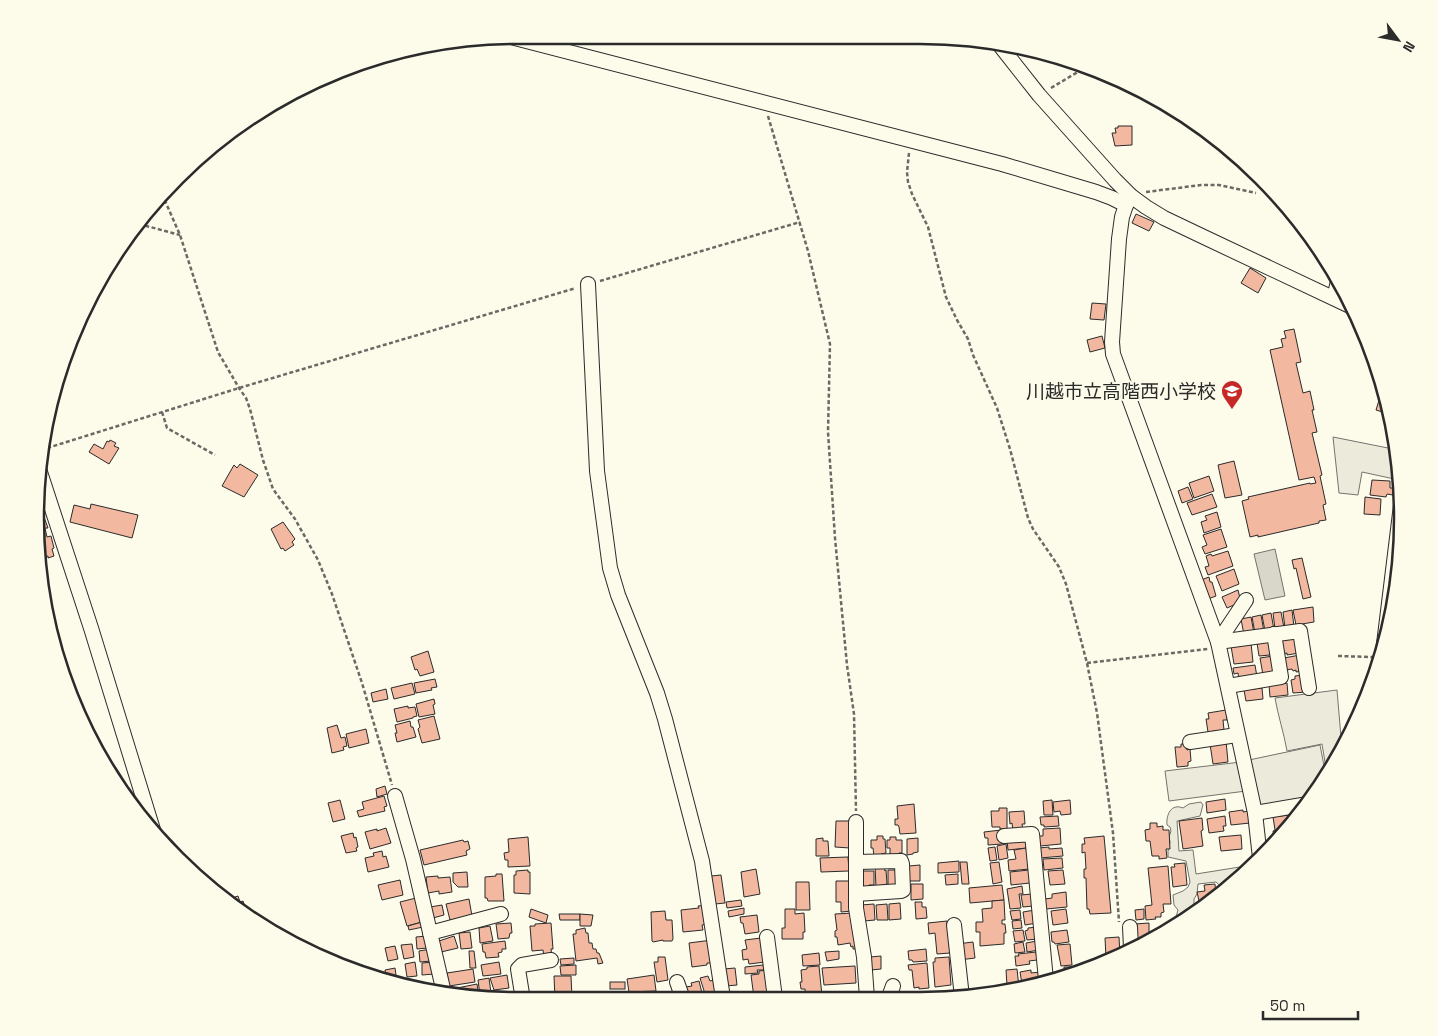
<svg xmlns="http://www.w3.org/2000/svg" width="1438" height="1036" viewBox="0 0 1438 1036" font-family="'Space Grotesk','Noto Sans JP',sans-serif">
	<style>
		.green { fill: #ecebdb; stroke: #74746e }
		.parking { fill: #eceadb; stroke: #74746e }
		.water { fill: #d8d7c9; stroke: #74746e }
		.building { fill: #f2b8a0; stroke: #2b2b2b }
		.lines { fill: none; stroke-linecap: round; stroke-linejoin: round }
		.minor-casing { stroke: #2b2b2b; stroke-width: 16 }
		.path { stroke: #6a6964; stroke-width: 2.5; stroke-dasharray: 4 2.5; stroke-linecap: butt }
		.minor { stroke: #fdfbea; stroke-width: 14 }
		.labels { text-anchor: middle; stroke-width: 4; stroke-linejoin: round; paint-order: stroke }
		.poi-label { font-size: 19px; fill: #2b2b2b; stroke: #fdfbea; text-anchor: end }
		.rim { fill: none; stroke: #2b2b2b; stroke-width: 2.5 }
	</style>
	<rect width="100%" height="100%" fill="#fdfbea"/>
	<g class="green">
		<path d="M1337,690L1342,749L1327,774L1322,744L1287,751C1284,733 1278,716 1275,698Z"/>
		<path d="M1201,802L1203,805L1200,816L1177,821L1179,851L1193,850L1196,874L1246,866L1250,868C1245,874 1239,884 1231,884C1225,890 1221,887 1216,882L1198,884L1197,894L1194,899V907L1191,910L1177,919L1176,917L1178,910L1174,905L1173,895L1183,891L1188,887L1190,882L1186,861L1168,857V851L1170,842L1169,837L1171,831L1170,827L1167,825C1166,815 1171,803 1183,808L1189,804Z"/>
	</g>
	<g class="parking">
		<polygon points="1333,437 1398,450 1399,455 1399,480 1362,472 1358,495 1339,493"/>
		<polygon points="1320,745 1326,776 1311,799 1257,808 1249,760"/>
		<polygon points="1241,762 1246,791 1169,801 1165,771"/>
	</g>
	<polygon class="water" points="1275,549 1285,596 1265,600 1254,554"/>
	<g class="building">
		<polygon points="1118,126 1132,126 1132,145 1115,146 1112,133 1116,133 1115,128 1118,128"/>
		<polygon points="1136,214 1154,222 1149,231 1132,223"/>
		<polygon points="1250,268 1266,278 1258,293 1241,283"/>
		<polygon points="1092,303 1106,304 1104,320 1090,319"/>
		<polygon points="1294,329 1301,362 1296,363 1303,393 1310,391 1314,410 1312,410 1317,432 1312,433 1322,475 1320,476 1326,504 1323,505 1326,520 1319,521 1319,523 1258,537 1258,535 1250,537 1242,501 1249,499 1248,497 1310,483 1310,484 1316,483 1314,477 1299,480 1270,350 1283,347 1281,339 1286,338 1284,331"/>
		<polygon points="1102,336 1105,348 1090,352 1087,340"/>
		<polygon points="1383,387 1389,414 1376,410"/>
		<polygon points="110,440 116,443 114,446 119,448 109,464 89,452 94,444 103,449 107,441 109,442"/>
		<polygon points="1234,461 1242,495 1225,498 1218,465"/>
		<polygon points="240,464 258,475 244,497 222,486 234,465 237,468"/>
		<polygon points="1209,476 1214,491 1194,498 1189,483"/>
		<polygon points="1372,480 1390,481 1390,488 1394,488 1393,495 1387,494 1386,497 1370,495"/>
		<polygon points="1188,487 1193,499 1182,503 1178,491"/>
		<polygon points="1212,494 1217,507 1192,515 1187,503"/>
		<polygon points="1365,497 1381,499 1380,515 1364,514"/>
		<polygon points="39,498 43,511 40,512 41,518 44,517 48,528 45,528 47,537 51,536 54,548 52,549 54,556 48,558 48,556 39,558"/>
		<polygon points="91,504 138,515 132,538 70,522 74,505 90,509"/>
		<polygon points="1217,512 1221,527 1204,533 1201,522 1207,520 1205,516"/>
		<polygon points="283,522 295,539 292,542 294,545 285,551 283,548 281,549 271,529"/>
		<polygon points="1221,529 1227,547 1205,554 1202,547 1207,545 1203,535"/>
		<polygon points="1228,551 1233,566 1208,575 1205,567 1209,566 1206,556 1211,554 1212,556"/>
		<polygon points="1302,558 1311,597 1303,599 1296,568 1294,569 1292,560"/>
		<polygon points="1234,569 1239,584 1222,591 1216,576"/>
		<polygon points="1209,577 1210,582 1212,582 1216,596 1208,599 1201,580"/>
		<polygon points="1238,590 1241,602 1227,608 1222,597"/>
		<polygon points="1313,607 1314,622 1296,625 1293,610"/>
		<polygon points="1292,610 1294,627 1285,628 1283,612"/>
		<polygon points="1281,612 1284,628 1275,629 1273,613"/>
		<polygon points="1271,613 1274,630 1265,631 1262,615"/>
		<polygon points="1261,615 1264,632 1255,633 1252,617"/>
		<polygon points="1251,617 1254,633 1244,635 1241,619"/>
		<polygon points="1297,638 1299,653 1287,655 1287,653 1282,654 1280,641"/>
		<polygon points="1274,641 1275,652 1270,652 1270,655 1259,656 1257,643"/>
		<polygon points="1251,643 1253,662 1234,664 1231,646"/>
		<polygon points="428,651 434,672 420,676 417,669 415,670 411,657"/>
		<polygon points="1300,655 1302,671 1296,672 1296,670 1293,671 1292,669 1286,670 1284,658"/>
		<polygon points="1273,656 1275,673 1263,675 1260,658"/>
		<polygon points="1255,665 1257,677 1239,680 1238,673 1234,674 1233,668"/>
		<polygon points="1304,675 1306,692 1293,693 1291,680 1295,679 1295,676"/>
		<polygon points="435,679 437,687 431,688 432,690 416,693 414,683"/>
		<polygon points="412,683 415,694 394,699 391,688"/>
		<polygon points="1287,683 1288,695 1270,697 1269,685"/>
		<polygon points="1262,688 1263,699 1246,701 1244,690"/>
		<polygon points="386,689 388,699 373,702 371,693"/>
		<polygon points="434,699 435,704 433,705 435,714 419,717 416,704"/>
		<polygon points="408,706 408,708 415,707 417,716 413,717 413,718 397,722 394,709"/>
		<polygon points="1226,710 1227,720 1223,720 1224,730 1208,732 1206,719 1209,719 1208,713"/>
		<polygon points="434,716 440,739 422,743 418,729 420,727 418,720"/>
		<polygon points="410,721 411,727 413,727 416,737 397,742 395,733 397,733 395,725"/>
		<polygon points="337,725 341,738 345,737 347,746 343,747 344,750 332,753 327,728"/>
		<polygon points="366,729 369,743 349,748 346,734"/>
		<polygon points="1226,741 1228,762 1213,764 1210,744"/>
		<polygon points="1181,744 1187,744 1187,750 1190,749 1191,761 1188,762 1188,766 1177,767 1175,747 1181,747"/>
		<polygon points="385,786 387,794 377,797 376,789"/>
		<polygon points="384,796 387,806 384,807 385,811 359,817 357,811 364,809 362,802"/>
		<polygon points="1225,799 1226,810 1207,813 1206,802"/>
		<polygon points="340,800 345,819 333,822 328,803"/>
		<polygon points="1052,800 1053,815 1044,815 1043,801"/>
		<polygon points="1070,800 1071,814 1061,815 1060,811 1054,812 1053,802"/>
		<polygon points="914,804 916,833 900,834 899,827 898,825 895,825 895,819 898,819 897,806"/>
		<polygon points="999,808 1007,808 1007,829 1000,829 1000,827 992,827 991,811 999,811"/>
		<polygon points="1243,810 1243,812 1249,811 1250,823 1231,825 1229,812"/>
		<polygon points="1024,811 1025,824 1022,824 1023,830 1013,831 1012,823 1010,824 1009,812"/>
		<polygon points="1289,815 1291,825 1277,840 1276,838 1274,838 1273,831 1275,830 1273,817"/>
		<polygon points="1058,816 1059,826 1044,827 1044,825 1041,825 1040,817"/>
		<polygon points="1225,816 1226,826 1223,826 1224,831 1209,833 1207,819"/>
		<polygon points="1202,818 1203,830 1201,831 1203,846 1183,849 1179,821"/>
		<polygon points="836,821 850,821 850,848 835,847"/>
		<polygon points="1150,823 1157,823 1157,827 1163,826 1163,830 1169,830 1170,849 1166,849 1167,858 1159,859 1159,856 1152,856 1150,841 1146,841 1145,830 1150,829"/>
		<polygon points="386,828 391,843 370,849 365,832 377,829 377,831"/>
		<polygon points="1060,828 1061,844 1040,846 1039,836 1043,836 1043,829"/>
		<polygon points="1001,830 1002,844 988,845 988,838 985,838 984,832"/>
		<polygon points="353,833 354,838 356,837 358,847 356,848 357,851 346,853 341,836"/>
		<polygon points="1241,835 1242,849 1221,851 1219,837"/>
		<polygon points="877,836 883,836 883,839 885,839 886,853 881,854 881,856 874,856 873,848 871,848 871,840 877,840"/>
		<polygon points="1104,836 1111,913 1090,914 1089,909 1087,909 1086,878 1084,878 1084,869 1086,869 1085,852 1082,853 1082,844 1085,844 1084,838"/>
		<polygon points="528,837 530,866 508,867 508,860 505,860 504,853 509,852 508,839"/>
		<polygon points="890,837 896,837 896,840 902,840 902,853 899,853 899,855 890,855 890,848 887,848 887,840 890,840"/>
		<polygon points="823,838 823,841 828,841 829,856 816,856 816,839"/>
		<polygon points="918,838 918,852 913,853 913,854 907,855 907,839"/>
		<polygon points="1026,838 1027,848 1008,850 1007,840"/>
		<polygon points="463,840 464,842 468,841 470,849 466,851 467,855 424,865 420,850"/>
		<polygon points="1006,844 1008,858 999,860 997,846"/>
		<polygon points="995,847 997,860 990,861 988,848"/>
		<polygon points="1049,847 1049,849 1062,848 1063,856 1040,858 1039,848"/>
		<polygon points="1026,848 1029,869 1009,871 1008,860 1016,859 1014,850"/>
		<polygon points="382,851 383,857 386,856 389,867 368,872 365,858 374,856 373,853"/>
		<polygon points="848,857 849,871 821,872 820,858"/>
		<polygon points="1062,858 1063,868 1044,870 1043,859"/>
		<polygon points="959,861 959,872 938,873 938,863"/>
		<polygon points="960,862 967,862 969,884 962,884"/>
		<polygon points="999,862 1002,882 993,884 990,863"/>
		<polygon points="1185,863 1187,885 1173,887 1171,867 1175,867 1174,864"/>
		<polygon points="920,865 920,881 909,881 909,866"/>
		<polygon points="875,866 884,866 885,871 886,870 887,884 876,887"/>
		<polygon points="1168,866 1171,904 1163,904 1164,912 1161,913 1161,917 1155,917 1156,919 1146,920 1145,906 1152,905 1148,868"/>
		<polygon points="756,869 760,894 744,897 741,872"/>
		<polygon points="528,870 528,872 530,872 530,894 514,893 514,875 516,875 516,871"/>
		<polygon points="888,870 899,870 899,884 895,884 895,886 888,886"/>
		<polygon points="1029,870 1030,883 1011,885 1010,872"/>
		<polygon points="1063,870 1065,884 1050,885 1048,871"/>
		<polygon points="862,871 874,871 874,885 869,885 869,887 862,887"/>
		<polygon points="467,872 468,887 458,887 453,882 453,873"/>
		<polygon points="496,874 502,874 504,901 488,901 487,898 485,898 485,877 496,876"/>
		<polygon points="958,874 958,884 946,885 945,875"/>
		<polygon points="721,875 725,903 715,904 711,876"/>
		<polygon points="438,876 438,878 450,877 452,892 439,894 439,891 428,893 426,877"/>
		<polygon points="400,880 403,895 382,900 378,885"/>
		<polygon points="836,881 851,881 852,911 841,912 841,902 836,902"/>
		<polygon points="796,882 809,882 810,910 796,910"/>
		<polygon points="911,884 923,884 923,899 911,900"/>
		<polygon points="1215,884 1216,895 1192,910 1199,901 1197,892 1205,891 1204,885"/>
		<polygon points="1002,885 1004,900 970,903 969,888"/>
		<polygon points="1022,886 1023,894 1019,894 1021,908 1010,909 1007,889"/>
		<polygon points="1066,892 1067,907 1046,909 1045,899 1052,898 1052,894"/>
		<polygon points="1032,894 1033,906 1023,907 1021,895"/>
		<polygon points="238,896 240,902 243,901 247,913 248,912 249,917 227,903 226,900"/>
		<polygon points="416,898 422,922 407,926 400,902"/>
		<polygon points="469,899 472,916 450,920 446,904"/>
		<polygon points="741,900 742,906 727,908 726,902"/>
		<polygon points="1004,900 1005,920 1002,920 1002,924 1005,924 1006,933 1004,933 1004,944 980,946 980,932 976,932 976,922 983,922 982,909 992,908 992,901"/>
		<polygon points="915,902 922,902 922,907 926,907 927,918 916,919"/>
		<polygon points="900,903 901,919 889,920 889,904"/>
		<polygon points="874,904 875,920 864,921 861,905"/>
		<polygon points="887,904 888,920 877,920 876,905"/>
		<polygon points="442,905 444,915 433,918 430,907"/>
		<polygon points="707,905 709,924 702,925 703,930 683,932 681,910 699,908 698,906"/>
		<polygon points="744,908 744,914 729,917 728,911"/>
		<polygon points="531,909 548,915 546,923 529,917"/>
		<polygon points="785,909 795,909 795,914 804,913 805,932 803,932 803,939 782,939 782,928 785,928"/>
		<polygon points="1066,909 1068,923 1053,925 1051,911"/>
		<polygon points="1144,909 1144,919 1136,920 1135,910"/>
		<polygon points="1020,910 1021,919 1012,920 1010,911"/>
		<polygon points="1035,910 1037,923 1025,925 1023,912"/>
		<polygon points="665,911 666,920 672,920 673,939 672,941 663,941 663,940 653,942 652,941 651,912"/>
		<polygon points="853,913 857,949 853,949 853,946 851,947 850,943 838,945 837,937 835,937 835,931 837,930 835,914"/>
		<polygon points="559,914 580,914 580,920 560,920"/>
		<polygon points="580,914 593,915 591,926 580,926"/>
		<polygon points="757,915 759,932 745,934 743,923 741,923 740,917"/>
		<polygon points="1021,920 1022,928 1013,929 1012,921"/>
		<polygon points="947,921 950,953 937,954 935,933 929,934 928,923"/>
		<polygon points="422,922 423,927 409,930 408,926"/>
		<polygon points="511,923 512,933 510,933 509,938 498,939 496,924"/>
		<polygon points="551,923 553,949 551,949 552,957 544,957 543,950 532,951 530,926 535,926 535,924"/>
		<polygon points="1149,923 1149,937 1136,945 1135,924"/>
		<polygon points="490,926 493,941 480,943 479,928"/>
		<polygon points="1037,927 1038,939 1027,940 1025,931 1028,930 1028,928"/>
		<polygon points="585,928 586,933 588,933 589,943 592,943 593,949 596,949 597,953 599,953 603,963 598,964 597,958 576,961 573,934 576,934 576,930"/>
		<polygon points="1023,930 1025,941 1015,942 1013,931"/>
		<polygon points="1067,930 1069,942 1055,944 1054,942 1052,942 1051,932"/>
		<polygon points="470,932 472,948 461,949 459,933"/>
		<polygon points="427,936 427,948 417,949 416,937"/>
		<polygon points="454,936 458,948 441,952 439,941"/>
		<polygon points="1119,937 1120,955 1116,957 1106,958 1105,938"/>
		<polygon points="761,938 765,962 749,964 748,959 743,960 742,950 747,949 745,940"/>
		<polygon points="712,940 713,963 707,963 707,965 692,967 689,943"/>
		<polygon points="505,941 506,949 502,949 502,952 498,953 499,957 486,958 485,952 483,952 482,944"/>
		<polygon points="1037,941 1039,950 1027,952 1026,943"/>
		<polygon points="973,942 975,958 959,960 957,944"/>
		<polygon points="1023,942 1025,952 1015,953 1014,944"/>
		<polygon points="412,944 414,957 404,959 401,945"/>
		<polygon points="1070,944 1072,965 1061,966 1057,945"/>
		<polygon points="395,946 398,959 388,961 385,948"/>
		<polygon points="431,949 431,961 420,962 419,951"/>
		<polygon points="926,949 927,961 913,962 912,960 909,960 908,951"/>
		<polygon points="469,951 474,951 476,968 470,968"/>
		<polygon points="839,951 839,959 827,961 825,952"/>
		<polygon points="1036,952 1037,960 1029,961 1030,964 1016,966 1015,956 1019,956 1018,954"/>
		<polygon points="819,953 820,965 803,966 802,955"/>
		<polygon points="881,956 881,969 871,970 870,957"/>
		<polygon points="658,957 665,957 668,980 657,982 654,962 658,962"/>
		<polygon points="949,957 951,985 935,987 933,962 935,962 935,958"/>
		<polygon points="574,958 574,964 561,965 560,959"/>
		<polygon points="415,962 417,976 407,977 405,964"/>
		<polygon points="434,962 434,974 422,975 422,963"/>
		<polygon points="499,962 501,974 483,976 481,965"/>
		<polygon points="927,963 929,988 919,989 919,987 914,988 912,970 909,970 908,965"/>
		<polygon points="576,965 576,975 561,975 560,966"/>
		<polygon points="763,965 764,970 757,970 758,973 745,974 745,967"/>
		<polygon points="819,966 822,996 806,998 805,989 801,989 800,982 802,982 801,970 807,969 807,967"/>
		<polygon points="855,966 856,983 824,985 822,968"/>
		<polygon points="1064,967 1073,967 1073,973 1064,975"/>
		<polygon points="395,968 397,982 390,983 387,982 385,970"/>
		<polygon points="735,968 737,985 726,986 724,969"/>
		<polygon points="473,969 475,982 449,986 447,973"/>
		<polygon points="1017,969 1019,987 1013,988 1013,985 1007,986 1006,970"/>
		<polygon points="768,970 771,997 754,998 751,975 759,974 759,971"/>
		<polygon points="1031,970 1031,973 1040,972 1041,981 1024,986 1023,984 1022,984 1020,972"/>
		<polygon points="507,975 509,988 494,990 490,978"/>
		<polygon points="654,975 656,991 629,992 627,979"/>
		<polygon points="554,976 571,976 572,998 555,999"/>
		<polygon points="708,976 710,981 717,979 720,990 705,994 700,978"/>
		<polygon points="489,978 491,993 480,995 478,980"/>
		<polygon points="699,981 703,997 690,999 686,987 692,986 691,983"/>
		<rect x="610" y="982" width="15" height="7"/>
		<polygon points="477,984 479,997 474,998 459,995 457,988"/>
		<polygon points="932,992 933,997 912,997 912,993"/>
	</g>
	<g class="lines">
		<g class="minor-casing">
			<g id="minor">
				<polyline points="507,36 1002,164 1096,192 1112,198 1126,205 1131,196"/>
				<polyline points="998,43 1039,95 1115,180 1131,196 1146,207 1164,218 1206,238 1352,307"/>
				<polyline points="1126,205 1122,217 1119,239 1112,342 1113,354 1218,642 1255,813 1260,858"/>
				<polyline points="588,284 597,471 610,568 618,595 657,693 665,719 702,861 723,998"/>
				<polyline points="1334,298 1339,277"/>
				<polyline points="39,469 91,628 155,836"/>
				<polyline points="1218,642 1300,631 1309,688"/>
				<polyline points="1218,642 1246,600"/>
				<polyline points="1383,652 1401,505"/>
				<polyline points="1228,686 1281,677 1274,634"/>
				<polyline points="1190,742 1237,735"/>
				<polyline points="395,796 413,859 444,993"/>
				<polyline points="1255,813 1308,804"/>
				<polyline points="856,822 856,908 864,957 867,998"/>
				<polyline points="1004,836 1032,834 1046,980 1048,979"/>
				<polyline points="856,862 901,861 902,864 903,890 901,891 856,894"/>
				<polyline points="954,925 962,997"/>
				<polyline points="1130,927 1131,948"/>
				<polyline points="430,933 501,914"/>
				<polyline points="767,937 775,998"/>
				<polyline points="677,982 683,999"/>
				<polyline points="889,997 893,986"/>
				<polyline points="523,1000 518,969 522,965 551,960"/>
			</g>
		</g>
		<g class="path">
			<polyline points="1051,88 1081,70"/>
			<polyline points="768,116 808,251 830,344 828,432 835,538 847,665 854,714 856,811"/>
			<polyline points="909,153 907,172 908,182 912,194 928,227 946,297 957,320 968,339 973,355 997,408 1010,449 1028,518 1033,529 1059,567 1066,584 1087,663 1097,713 1113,833 1119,922"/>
			<polyline points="1146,192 1201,185 1219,185 1256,193"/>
			<polyline points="162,194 180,235 218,352 239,388 246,398 250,409 263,460 273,489 295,519 318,560 332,594 362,683 392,785"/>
			<polyline points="139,224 180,235"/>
			<polyline points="600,281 800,222"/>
			<polyline points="162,412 167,428 215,455"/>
			<polyline points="41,450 239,388 576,288"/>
			<polyline points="1338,656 1372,657"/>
			<polyline points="1087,663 1208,649"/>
		</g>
		<use href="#minor" class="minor"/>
	</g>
	<defs>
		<g id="school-pin" transform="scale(1.125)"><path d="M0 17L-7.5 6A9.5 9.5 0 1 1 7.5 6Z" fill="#c62828" stroke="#fdfbea"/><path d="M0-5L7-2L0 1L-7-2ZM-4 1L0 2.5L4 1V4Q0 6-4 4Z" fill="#fff"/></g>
	</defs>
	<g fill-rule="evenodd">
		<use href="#school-pin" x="1232" y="391"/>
	</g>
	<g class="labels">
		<g class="poi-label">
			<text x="1216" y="398">川越市立高階西小学校</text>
		</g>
	</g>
	<path d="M0 0H1438V1036H0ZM518 44H920A474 474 0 0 1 1394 518V518A474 474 0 0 1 920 992H518A474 474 0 0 1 44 518V518A474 474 0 0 1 518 44Z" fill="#fdfbea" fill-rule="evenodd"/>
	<path class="rim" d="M518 44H920A474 474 0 0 1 1394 518V518A474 474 0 0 1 920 992H518A474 474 0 0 1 44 518V518A474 474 0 0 1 518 44Z"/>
	<g transform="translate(1398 40) rotate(122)" stroke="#fdfbea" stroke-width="4" paint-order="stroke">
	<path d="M0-4L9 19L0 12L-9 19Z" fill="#2b2b2b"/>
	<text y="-8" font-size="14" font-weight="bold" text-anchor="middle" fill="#2b2b2b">N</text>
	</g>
	<path d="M1263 1011v8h95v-8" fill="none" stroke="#2b2b2b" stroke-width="2.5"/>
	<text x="1270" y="1011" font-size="15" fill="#2b2b2b" stroke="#fdfbea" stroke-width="4" paint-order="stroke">50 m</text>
</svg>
